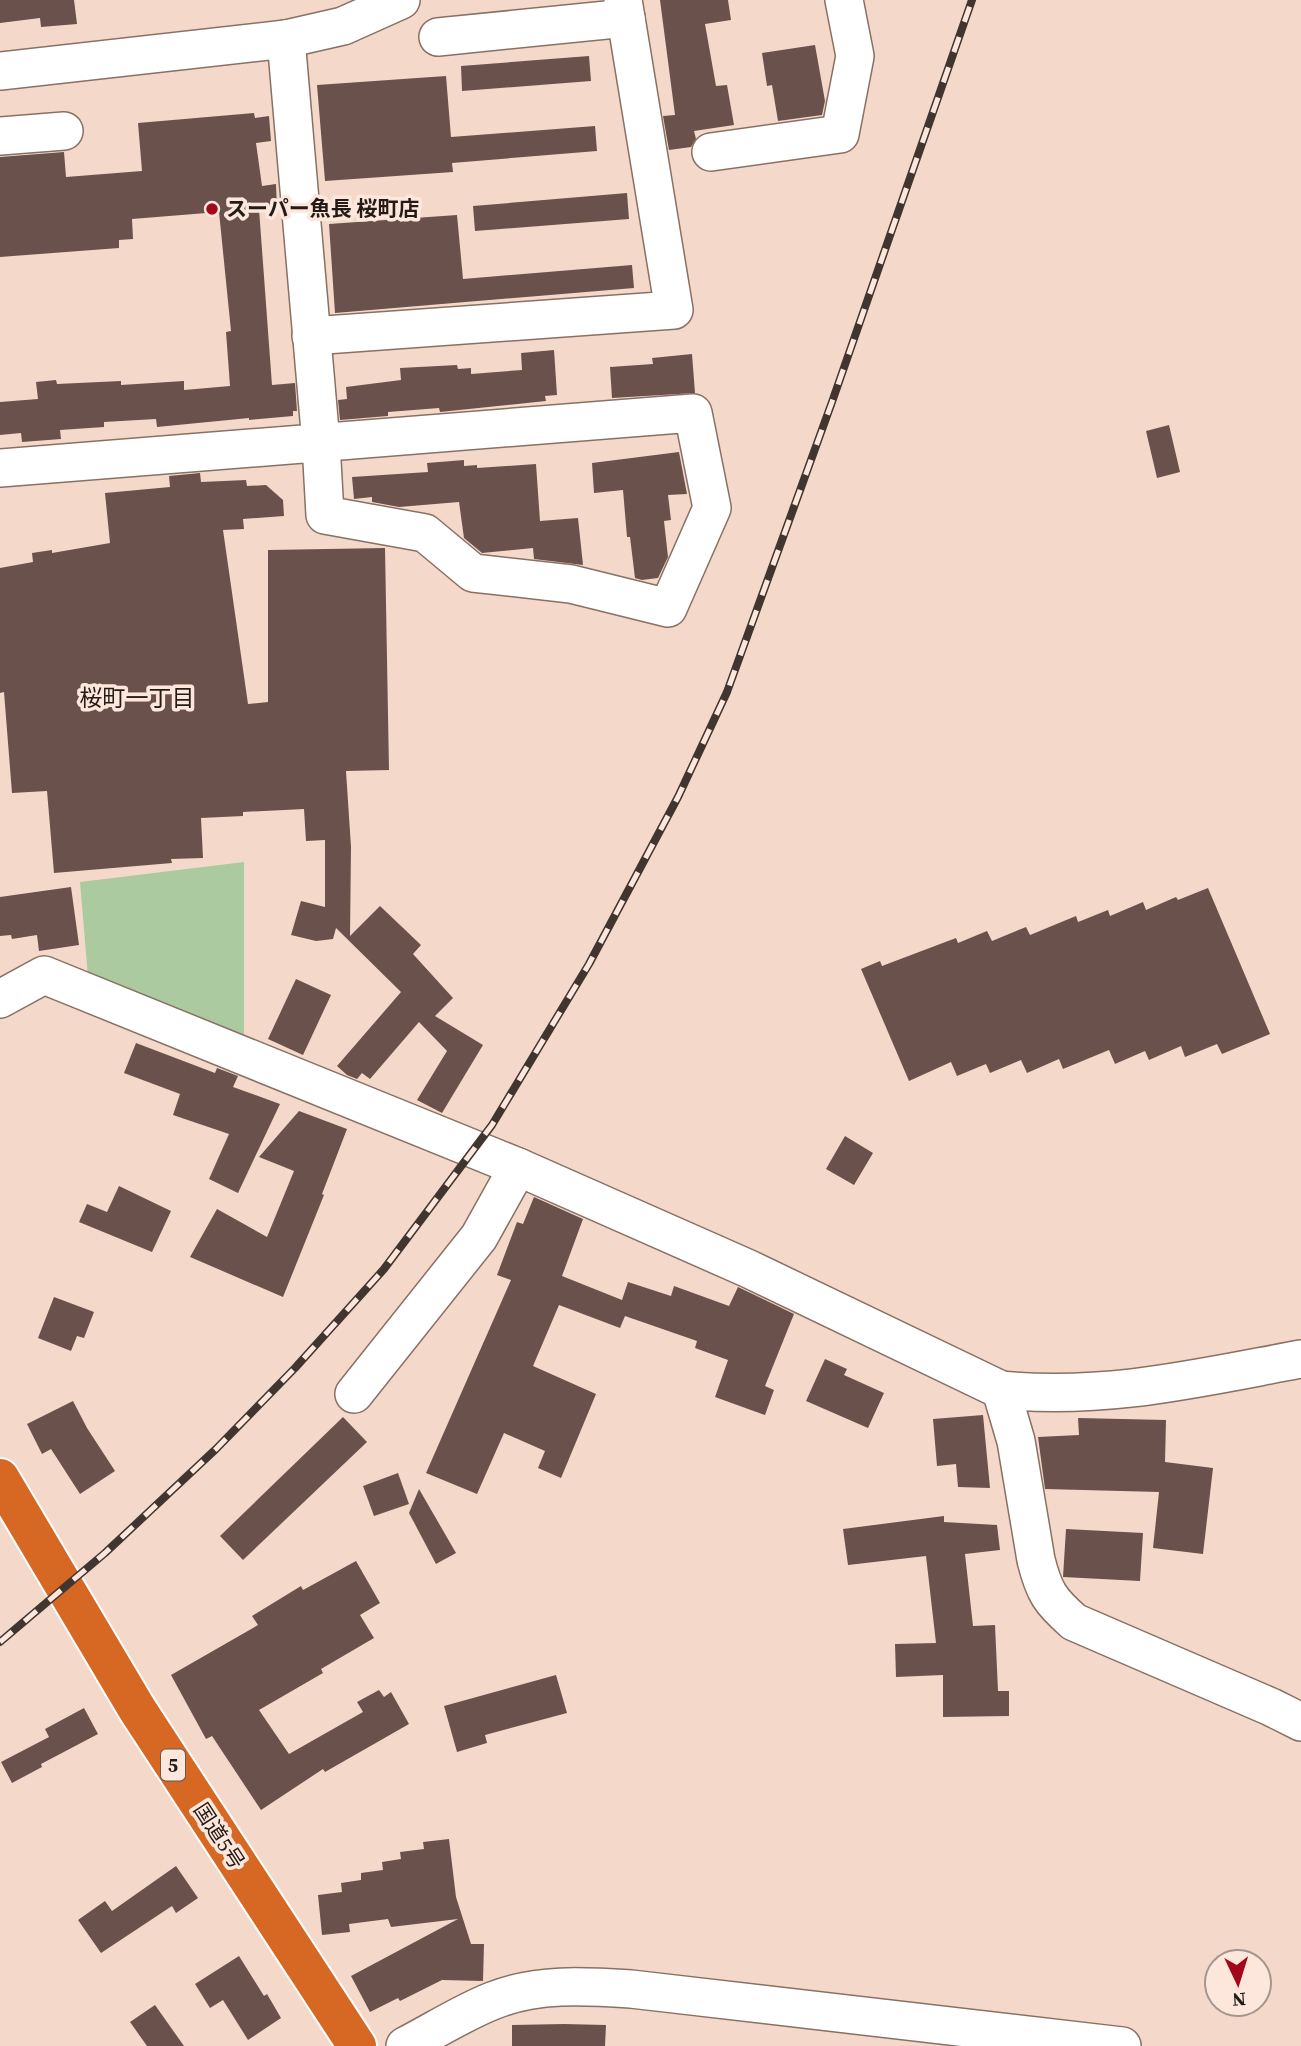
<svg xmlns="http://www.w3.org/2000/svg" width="1301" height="2046" viewBox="0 0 1301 2046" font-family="'Source Serif 4','Noto Sans JP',serif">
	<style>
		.green { fill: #acca9f }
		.building { fill: #6b514c }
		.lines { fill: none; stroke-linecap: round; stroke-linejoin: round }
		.minor-casing { stroke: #887064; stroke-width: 40 }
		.highway-casing { stroke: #fff; stroke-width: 42 }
		.minor { stroke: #fff; stroke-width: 37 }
		.highway { stroke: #d66823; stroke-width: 38 }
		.rail-casing { stroke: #41352f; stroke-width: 8 }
		.rail { stroke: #fde7dc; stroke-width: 5; stroke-dasharray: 16; stroke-linecap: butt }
		.poi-dot { fill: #a30719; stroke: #fde7dc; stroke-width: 2.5 }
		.labels { text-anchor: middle; stroke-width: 7; stroke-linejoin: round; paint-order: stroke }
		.shield { fill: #fde7dc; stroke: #655851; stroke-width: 2 }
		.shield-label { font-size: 19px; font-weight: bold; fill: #241b16 }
		.poi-label { font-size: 21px; font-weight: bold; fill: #241b16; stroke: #fde7dc; text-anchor: start }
		.street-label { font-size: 21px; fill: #241b16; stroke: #fde7dc }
		.neighbourhood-label { font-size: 23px; fill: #241b16; stroke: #fde7dc }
	</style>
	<rect width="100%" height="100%" fill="#f4d9cb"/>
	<polygon class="green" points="244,862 244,1035 88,977 80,882"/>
	<g class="building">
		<polygon points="0,0 74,0 77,24 41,27 40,18 0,23"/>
		<polygon points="660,0 728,0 731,20 705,24 716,86 727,85 734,125 694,131 696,139 691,147 669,150 663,116 675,115"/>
		<polygon points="815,45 825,101 822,115 778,121 772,85 767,86 762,53"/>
		<polygon points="589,56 591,81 462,91 461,66"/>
		<polygon points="446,76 451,137 595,126 597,151 452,163 453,172 325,181 317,85"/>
		<polygon points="254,113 255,118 269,116 271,141 256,143 262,186 276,184 277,208 259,209 272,385 295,383 297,411 293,411 293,416 249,420 249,418 157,427 156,419 104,422 104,427 60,430 61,439 22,442 21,433 0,435 0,402 38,399 36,382 56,380 57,384 121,381 121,385 184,381 184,390 230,386 226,332 231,331 219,212 132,219 133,239 119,240 119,248 0,257 0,157 64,152 66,177 142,171 138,123"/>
		<polygon points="627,193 629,219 475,231 473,206"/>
		<polygon points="457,215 463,279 632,265 634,288 335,313 329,224"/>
		<polygon points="554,350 557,395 545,396 546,401 440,412 439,408 388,412 388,416 340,420 338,400 347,399 346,387 401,380 400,368 457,365 458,369 471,368 471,374 522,370 521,353"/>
		<polygon points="692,354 695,393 612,398 610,367 653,364 652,358"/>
		<polygon points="1169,425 1180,472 1157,478 1146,431"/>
		<polygon points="679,452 687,494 668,495 671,520 664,521 668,557 658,578 642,580 635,578 630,537 627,537 623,490 594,493 592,463"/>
		<polygon points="464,460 464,466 477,465 477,468 536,464 540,521 578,518 583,565 534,559 533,548 482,553 464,538 459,502 399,507 372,502 372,497 354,499 352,477 428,472 427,463"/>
		<polygon points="200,473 201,482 246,480 247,486 266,485 283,500 284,516 243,519 244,529 223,530 248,704 268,702 268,550 385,548 389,770 346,771 351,847 350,936 380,906 421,945 413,954 453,998 435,1016 483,1045 442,1113 417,1100 447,1051 419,1022 370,1079 362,1073 357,1079 347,1075 337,1066 401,992 336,928 333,939 316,941 291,935 301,901 325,907 325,840 306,841 304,809 243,812 243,816 201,818 203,858 171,859 172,863 54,873 47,791 12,793 4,692 0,693 0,568 33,562 32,553 52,550 52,553 110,543 105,493 170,487 169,476"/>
		<polygon points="71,887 79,945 39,951 37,935 12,939 11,935 0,936 0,897"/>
		<polygon points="1208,888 1270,1034 1222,1054 1217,1044 1185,1057 1181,1046 1149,1060 1145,1051 1115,1064 1109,1050 1063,1069 1059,1059 1027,1073 1021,1060 990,1073 986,1064 957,1076 951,1062 909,1081 861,969 880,961 882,966 956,938 958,943 987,931 992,941 1026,927 1030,935 1076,916 1078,922 1108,910 1110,916 1143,902 1146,910 1176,897 1178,900"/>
		<polygon points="296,979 331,995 303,1055 268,1039"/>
		<polygon points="136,1043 215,1073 217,1068 238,1076 233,1087 280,1104 238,1193 209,1179 229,1134 173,1115 180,1094 124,1073"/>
		<polygon points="299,1111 347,1129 322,1194 324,1195 283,1297 190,1257 217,1209 267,1237 294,1171 259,1157"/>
		<polygon points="845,1136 873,1153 854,1185 826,1169"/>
		<polygon points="119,1186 171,1211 152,1252 79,1222 87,1204 107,1212"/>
		<polygon points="534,1197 583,1219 562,1276 622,1300 628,1282 671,1296 674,1286 729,1306 738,1287 794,1314 765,1386 774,1390 765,1415 715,1397 728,1360 695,1348 697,1341 625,1316 620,1328 559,1305 533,1366 596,1394 561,1478 538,1468 545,1451 504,1433 477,1494 426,1473 511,1280 497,1275 517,1222 523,1224"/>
		<polygon points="54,1297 94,1312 84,1338 77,1336 71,1351 38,1338"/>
		<polygon points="825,1359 847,1369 844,1375 884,1393 868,1428 806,1401"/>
		<polygon points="73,1401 87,1428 115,1471 80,1494 51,1449 42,1454 27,1424"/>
		<polygon points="983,1415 990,1488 958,1487 956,1464 937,1466 933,1419"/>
		<polygon points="343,1417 367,1442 243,1560 220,1536"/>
		<polygon points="1078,1418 1166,1420 1165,1462 1213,1468 1203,1554 1153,1548 1159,1492 1045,1489 1038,1437 1079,1435"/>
		<polygon points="398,1473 409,1504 374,1516 363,1486"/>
		<polygon points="419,1489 456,1553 436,1564 409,1513"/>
		<polygon points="944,1516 944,1522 997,1525 1000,1550 965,1554 973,1626 995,1625 998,1691 1009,1691 1009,1716 943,1717 943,1675 896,1677 895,1644 936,1643 926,1556 848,1565 843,1529"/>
		<polygon points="1066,1529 1143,1533 1140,1581 1063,1577"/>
		<polygon points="356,1561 380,1603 360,1615 374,1638 321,1669 323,1673 259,1710 289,1754 363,1712 357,1702 379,1690 384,1697 391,1692 409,1724 325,1772 323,1769 261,1810 212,1736 206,1739 171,1675 258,1625 252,1616 301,1586 303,1590"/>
		<polygon points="556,1675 567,1713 485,1735 487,1743 457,1752 444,1706"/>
		<polygon points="84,1708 98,1734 41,1764 42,1767 12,1783 1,1762 49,1737 45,1729"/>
		<polygon points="449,1839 456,1897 471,1944 484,1944 483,1981 442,1980 400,2001 398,1998 370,2012 351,1976 458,1919 391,1927 388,1919 349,1924 350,1932 322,1935 318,1895 342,1892 341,1883 361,1880 361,1873 383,1870 382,1862 401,1859 400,1852 424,1849 423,1842"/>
		<polygon points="176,1866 198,1898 176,1913 172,1906 101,1953 78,1920 105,1901 112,1911"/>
		<polygon points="239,1956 264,1996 267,1994 281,2018 248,2040 223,2000 210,2008 195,1984"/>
		<polygon points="155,2005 184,2046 147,2046 130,2022"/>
		<polygon points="564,2024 606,2025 605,2046 512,2046 512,2025"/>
	</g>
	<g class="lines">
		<g class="minor-casing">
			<g id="minor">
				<polyline points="438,37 626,18"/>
				<polyline points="0,71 286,39 343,26 401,0"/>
				<polyline points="0,136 64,131"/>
				<polyline points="711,152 840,134 855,56 844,0"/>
				<polyline points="311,336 674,310 623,0"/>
				<polyline points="0,468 693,413 712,508 668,608 571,584 473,573 425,533 325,515 321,443 286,39"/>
				<path d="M0,999L44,975L518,1167L749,1269L1001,1390C1108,1400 1198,1378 1301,1359"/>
				<path d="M1001,1390L1016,1441L1036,1560C1044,1592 1050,1601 1074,1622L1271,1707L1301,1722"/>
				<polyline points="354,1394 479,1237 518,1167"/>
				<path d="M405,2046C434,2031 462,2013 492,2001C536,1983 584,1986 631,1989L1122,2046"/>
			</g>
		</g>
		<g class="highway-casing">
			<polyline id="highway" points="0,1478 137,1709 357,2046"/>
		</g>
		<use href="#minor" class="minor"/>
		<use href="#highway" class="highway"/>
		<g class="rail-casing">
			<polyline id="rail" points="0,1642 105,1553 216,1449 295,1368 384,1269 492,1125 589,964 678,797 727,692 832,402 972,0"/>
		</g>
		<use href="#rail" class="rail"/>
	</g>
	<circle class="poi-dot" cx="212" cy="209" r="7"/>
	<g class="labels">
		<rect class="shield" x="161" y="1749.5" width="24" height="31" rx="5"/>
		<g class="shield-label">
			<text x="173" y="1772">5</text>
		</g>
		<g class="poi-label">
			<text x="226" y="216">スーパー魚長 桜町店</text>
		</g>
		<g class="street-label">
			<text transform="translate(219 1836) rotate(57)" y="7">国道5号</text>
		</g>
		<g class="neighbourhood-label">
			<text x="137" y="706">桜町一丁目</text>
		</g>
	</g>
	<g transform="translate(1238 1983) rotate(176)"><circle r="33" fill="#fde7dc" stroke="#a6958d" stroke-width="2"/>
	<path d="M0-5L12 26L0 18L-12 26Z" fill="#a30719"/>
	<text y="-10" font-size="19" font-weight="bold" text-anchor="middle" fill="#241b16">N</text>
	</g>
</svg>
